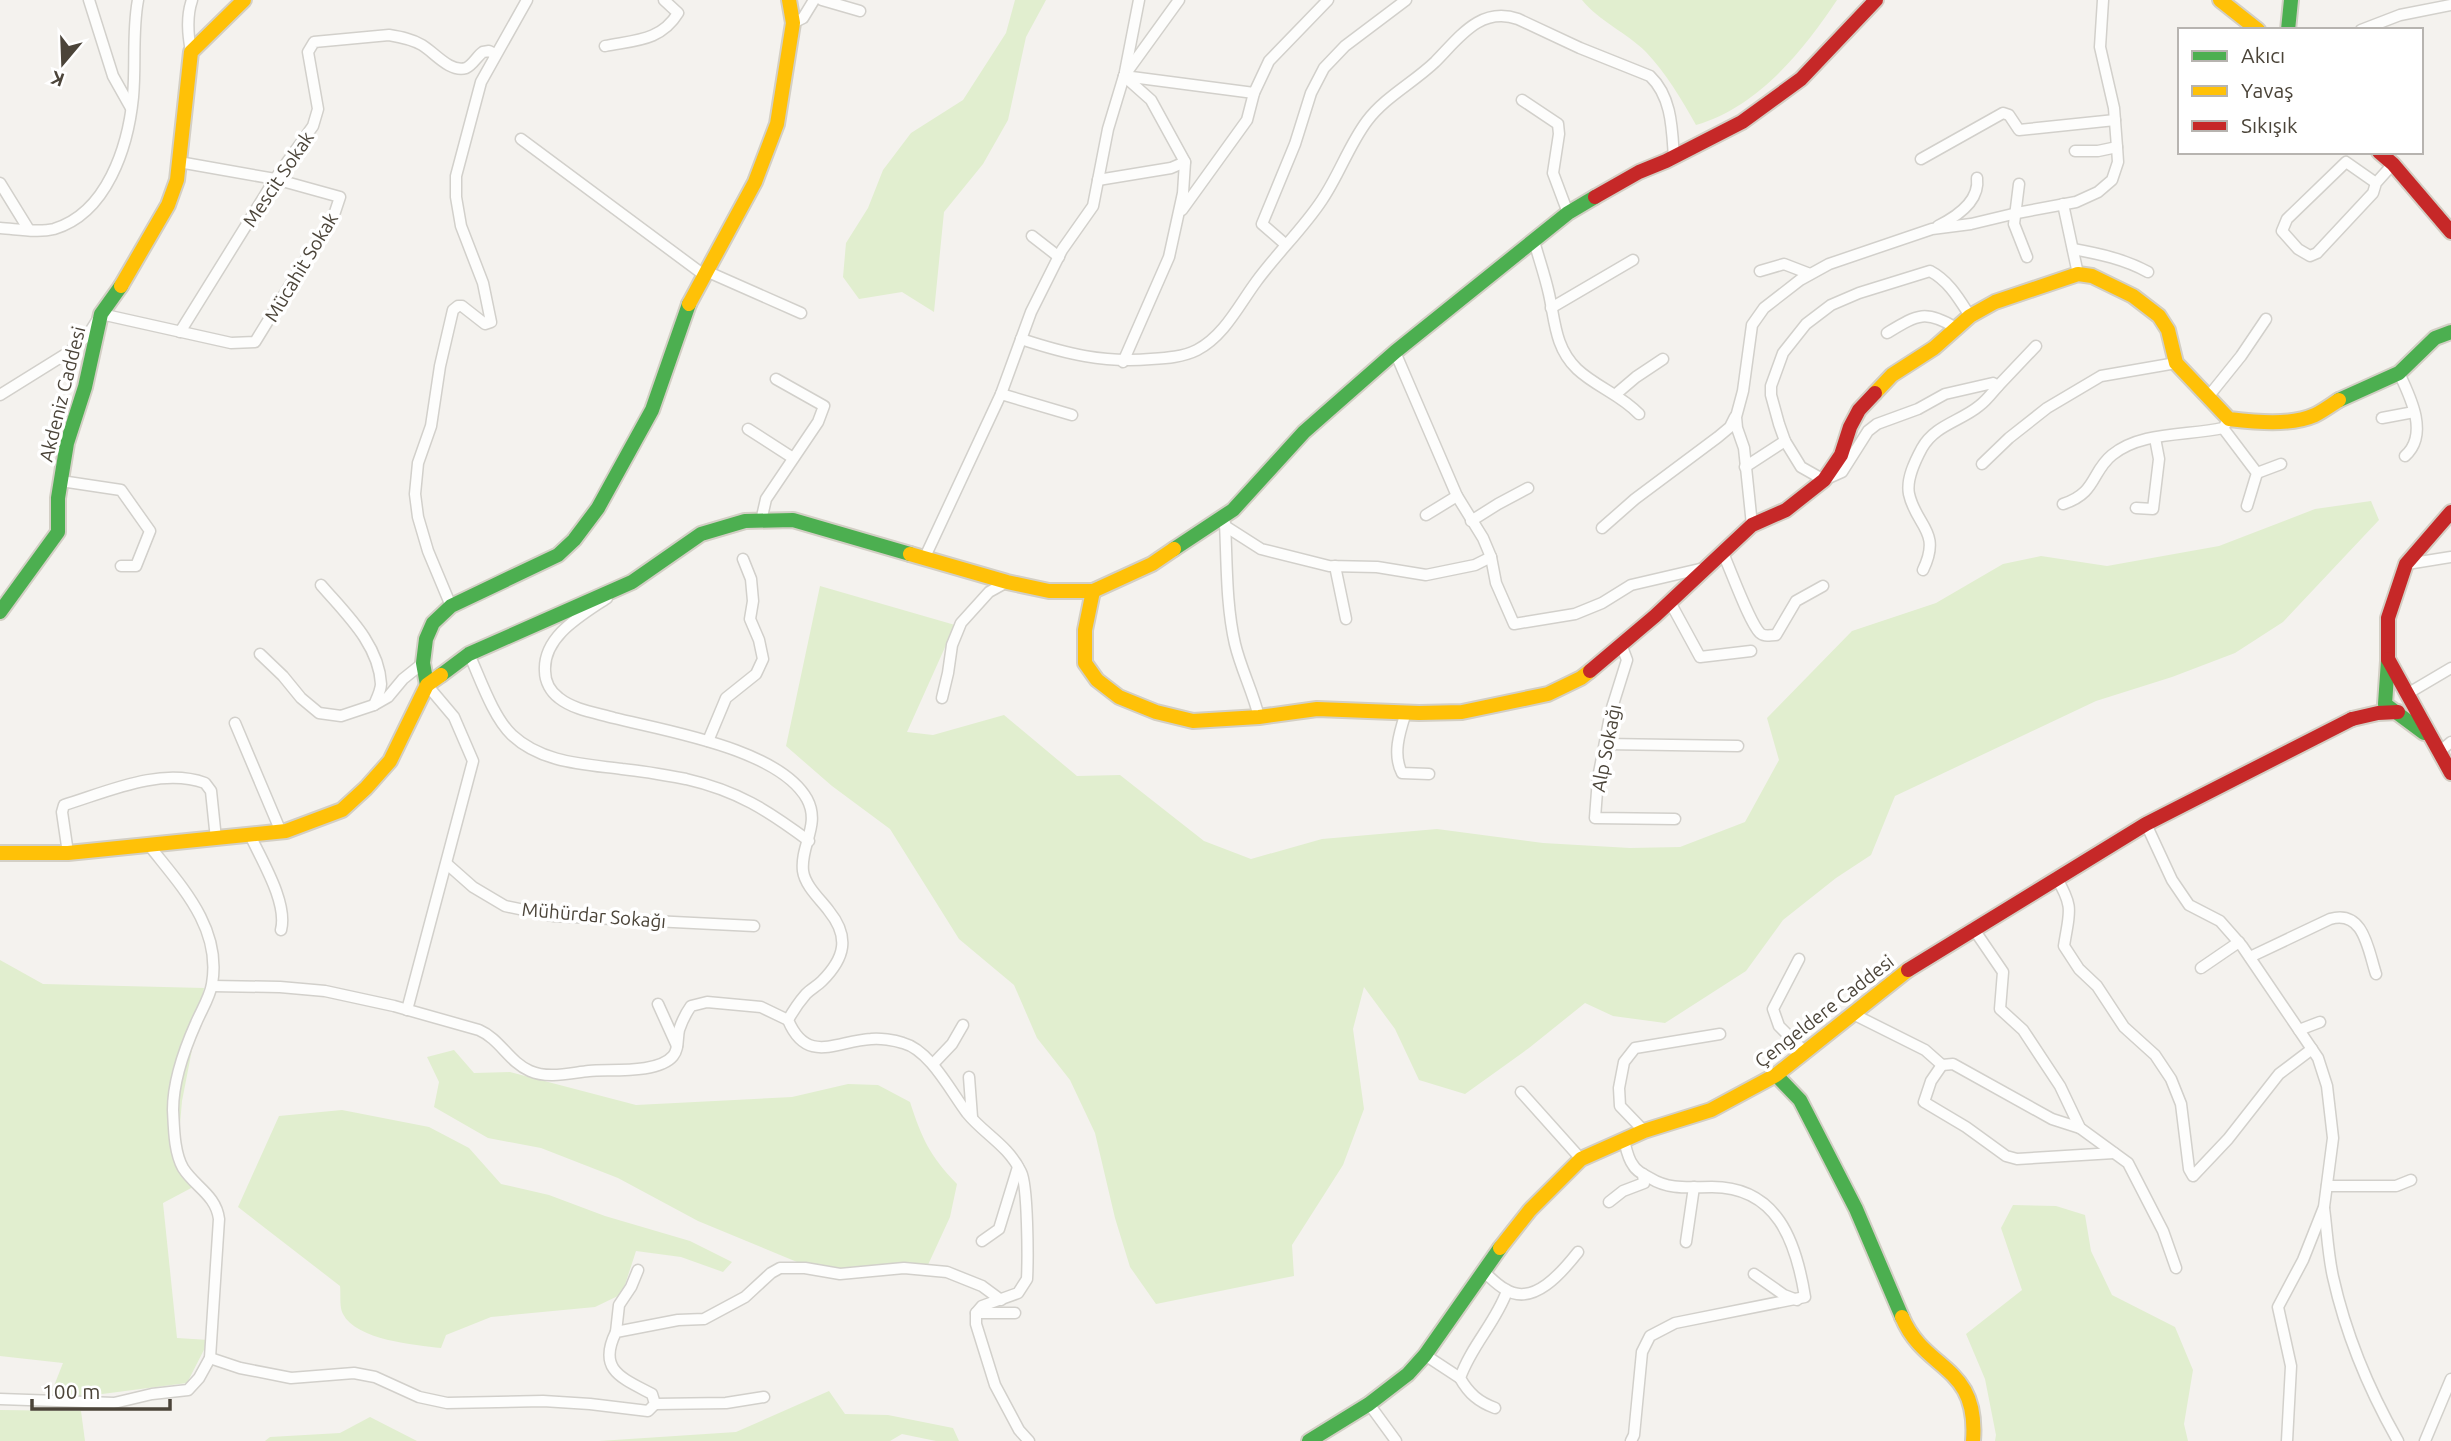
<svg xmlns="http://www.w3.org/2000/svg" width="2451" height="1441" viewBox="0 0 2451 1441" font-family="Ubuntu,sans-serif">
	<style>
		.green { fill: #e1eecf }
		.lines { fill: none; stroke-linecap: round; stroke-linejoin: round }
		.street-casing { stroke: #d2d0cb; stroke-width: 13 }
		.fast-casing { stroke: #d3cfc5; stroke-width: 18 }
		.slow-casing { stroke: #d3cfc5; stroke-width: 18 }
		.jam-casing { stroke: #d3cfc5; stroke-width: 18 }
		.street { stroke: #fdfdfc; stroke-width: 10 }
		.fast { stroke: #4caf50; stroke-width: 14 }
		.slow { stroke: #ffc107; stroke-width: 14 }
		.jam { stroke: #c62828; stroke-width: 14 }
		.labels { text-anchor: middle; stroke-width: 7; stroke-linejoin: round; paint-order: stroke }
		.street-label { font-size: 19px; fill: #4b4439; stroke: #fff }
	</style>
	<rect width="100%" height="100%" fill="#f4f2ee"/>
	<g class="green">
		<polygon points="1015,0 1046,0 1026,37 1008,120 983,164 944,212 934,312 902,292 859,299 843,277 846,243 868,208 883,170 911,133 963,100 1006,33"/>
		<path d="M1582,0H1837C1803,51 1758,107 1696,125C1682,100 1666,73 1646,52C1626,32 1600,22 1582,0Z"/>
		<polygon points="2371,501 2379,520 2283,622 2235,653 2172,677 2096,701 1895,796 1871,855 1836,878 1783,920 1746,971 1665,1023 1613,1016 1585,1003 1529,1048 1465,1094 1419,1080 1395,1029 1364,987 1353,1029 1364,1109 1343,1165 1292,1245 1294,1276 1156,1304 1130,1267 1115,1218 1095,1133 1070,1080 1037,1038 1014,985 959,939 890,829 832,786 786,746 820,586 955,625 907,732 933,735 1004,715 1077,776 1120,775 1204,841 1251,859 1322,839 1437,829 1543,843 1630,848 1680,847 1745,822 1779,760 1767,718 1852,631 1936,603 2003,564 2041,556 2107,566 2219,546 2315,509"/>
		<polygon points="0,960 43,984 204,988 182,1101 177,1158 195,1186 163,1203 177,1338 209,1340 187,1383 48,1401 63,1363 0,1356"/>
		<path d="M454,1050L474,1073L510,1072L636,1105L792,1097L848,1084L878,1085L910,1102C922,1139 930,1156 957,1184L950,1217L927,1267L826,1274L698,1221L618,1178L541,1148L488,1138L434,1107L439,1082L427,1057Z"/>
		<path d="M342,1110L429,1127L469,1148L501,1184L549,1195L605,1216L690,1241L732,1262L723,1272L681,1257L636,1251L622,1294L595,1307L491,1317L446,1335L441,1348C415,1345 356,1340 343,1314C339,1307 341,1294 340,1286L238,1207L279,1116Z"/>
		<polygon points="2013,1205 2056,1206 2085,1215 2091,1251 2112,1295 2175,1327 2193,1370 2184,1424 2188,1441 1995,1441 1996,1435 1985,1379 1966,1334 2022,1290 2001,1228"/>
		<polygon points="829,1391 845,1414 888,1415 953,1428 959,1441 936,1441 902,1434 890,1441 599,1441 736,1432"/>
		<polygon points="0,1410 81,1411 85,1441 0,1441"/>
		<polygon points="370,1417 417,1441 265,1441 270,1437 340,1433"/>
	</g>
	<g class="lines">
		<g class="street-casing">
			<g id="street">
				<polyline points="89,0 113,76 131,108"/>
				<polyline points="822,0 860,11"/>
				<polyline points="793,23 803,18 814,0"/>
				<polyline points="2361,30 2400,15 2451,5"/>
				<path d="M605,46C635,40 661,41 678,13L664,0"/>
				<path d="M191,52C188,35 186,17 192,0"/>
				<polyline points="1125,72 1139,0"/>
				<polyline points="1124,76 1254,93"/>
				<polyline points="1522,100 1558,124 1559,134 1553,173 1568,213"/>
				<polyline points="521,139 704,275"/>
				<polyline points="2075,151 2098,151 2117,147"/>
				<polyline points="1921,159 2003,113 2009,115 2019,130 2115,120"/>
				<polyline points="1098,180 1171,168 1185,162"/>
				<polyline points="0,183 29,230"/>
				<polyline points="2376,183 2346,162 2287,219 2282,231 2298,249 2310,256 2317,253 2373,193 2376,183 2393,164"/>
				<polyline points="2019,184 2014,224 2027,257"/>
				<polyline points="2063,204 2078,274"/>
				<polyline points="1182,210 1247,120 1254,93 1269,61 1328,0"/>
				<path d="M1938,226C1956,217 1980,201 1977,178"/>
				<path d="M0,228C17,229 38,233 54,229C107,213 128,147 133,97C136,65 132,31 138,0"/>
				<polyline points="1032,236 1059,257"/>
				<path d="M1534,241C1539,259 1545,276 1549,294C1555,321 1555,348 1577,369C1596,387 1620,394 1639,414"/>
				<polyline points="1285,244 1262,224 1295,144 1311,93 1324,68 1345,46 1406,0"/>
				<path d="M2073,249C2100,254 2124,259 2148,272"/>
				<polyline points="706,271 801,313"/>
				<polyline points="1760,271 1784,264 1810,274"/>
				<polyline points="1551,308 1633,260"/>
				<path d="M180,332L275,179L313,126L318,109L308,52L314,42L389,35C401,37 412,39 422,45C434,52 450,73 466,68C473,65 477,56 483,52L489,51L495,54"/>
				<path d="M1887,333C1917,315 1925,309 1956,328"/>
				<path d="M1021,339C1067,354 1103,363 1151,359C1167,358 1183,357 1197,350C1224,336 1239,305 1256,282C1277,253 1303,229 1322,200C1339,175 1349,145 1367,121C1385,97 1413,83 1435,62C1459,38 1480,6 1518,19L1580,48L1650,76C1672,97 1672,129 1674,158"/>
				<polyline points="1395,352 1457,496 1483,538 1491,557 1496,583 1514,624 1575,614 1602,603 1631,585 1704,568"/>
				<polyline points="1123,362 1169,257 1183,193 1185,162 1151,100 1124,76"/>
				<path d="M2399,373C2411,398 2429,435 2405,456"/>
				<polyline points="1998,386 2036,346"/>
				<polyline points="1001,394 1072,415"/>
				<polyline points="1616,394 1636,377 1663,359"/>
				<polyline points="0,395 69,352 88,335 101,314 231,343 255,342 335,212 340,197 275,179 179,162"/>
				<polyline points="2208,397 2241,356 2266,319"/>
				<polyline points="2382,418 2414,412"/>
				<polyline points="2223,428 2257,473 2247,506"/>
				<polyline points="748,429 793,458"/>
				<polyline points="1982,464 2009,438 2047,408 2101,376 2176,363"/>
				<polyline points="1745,467 1785,441"/>
				<polyline points="2257,473 2281,464"/>
				<polyline points="61,481 121,490 150,531 136,566 121,566"/>
				<path d="M2063,504C2097,493 2091,472 2112,455C2141,431 2187,436 2223,428L2229,419"/>
				<polyline points="2136,508 2153,509 2159,459 2155,438"/>
				<polyline points="1426,515 1457,496"/>
				<polyline points="761,521 766,499 818,422 824,406 776,379"/>
				<polyline points="1471,521 1498,504 1528,488"/>
				<path d="M1225,523C1227,563 1226,605 1235,644C1241,669 1253,692 1259,717"/>
				<polyline points="1752,525 1744,448 1737,428 1736,417 1743,391 1752,325 1764,308 1800,280 1829,264 1932,229 1971,224 2017,213 2076,202 2098,192 2112,180 2118,162 2117,147 2114,108 2100,47 2103,0"/>
				<polyline points="1225,526 1261,549 1329,566 1377,567 1426,575 1475,565 1491,557"/>
				<polyline points="1602,528 1635,499 1718,437 1730,427 1735,417"/>
				<path d="M1722,551C1730,568 1749,622 1760,633C1764,637 1770,635 1776,635L1796,601L1823,586"/>
				<polyline points="925,557 1001,394 1031,312 1062,250 1093,206 1108,129 1124,76 1179,0"/>
				<polyline points="2407,564 2451,557"/>
				<polyline points="1335,566 1346,619"/>
				<path d="M1923,570C1942,531 1916,526 1909,494C1906,479 1915,461 1922,448C1935,425 1961,421 1979,406C1986,401 1992,393 1998,386L1993,383L1945,394L1918,409L1877,424L1868,431L1842,472L1824,480L1801,467L1785,441L1779,424L1771,395V386L1783,353L1806,324L1831,305L1859,293L1930,271C1949,281 1959,299 1970,316"/>
				<path d="M321,585C345,613 379,644 381,684C381,690 377,698 374,705"/>
				<path d="M607,598C582,615 543,636 545,671C545,682 551,692 559,698C574,710 597,713 614,718C666,731 779,749 807,799C821,825 800,845 803,871C805,886 821,900 829,911C850,937 845,958 822,981C817,986 811,989 806,994C799,1002 793,1011 788,1020C807,1065 836,1041 871,1039C880,1038 894,1040 903,1043C930,1050 951,1092 967,1113C984,1134 1008,1145 1021,1172C1028,1185 1028,1260 1027,1279L1018,1293L982,1306L976,1313V1324L995,1385L1019,1430L1029,1441"/>
				<polyline points="1670,602 1700,657 1751,651"/>
				<polyline points="451,606 428,551 418,517 415,494 418,463 431,426 440,366 453,310 458,306 462,306 485,324 491,322 483,283 461,226 456,197 456,176 481,82 527,0"/>
				<polyline points="1621,644 1627,660 1611,711 1598,778 1595,818 1675,819"/>
				<polyline points="260,654 283,676 301,698 319,713 341,716 374,705 388,697 403,679 423,663"/>
				<path d="M469,654C480,678 493,717 512,735C542,763 584,764 622,769C643,771 665,775 686,779C738,791 767,810 809,841"/>
				<polyline points="2407,694 2451,668"/>
				<polyline points="942,698 948,673 952,645 961,623 989,592 1007,582"/>
				<path d="M1406,712C1400,731 1392,754 1402,773L1429,774"/>
				<polyline points="235,723 281,832"/>
				<polyline points="708,741 726,698 756,674 763,659 759,640 750,619 753,601 751,579 743,559"/>
				<polyline points="1605,744 1738,746"/>
				<polyline points="2439,752 2451,742"/>
				<polyline points="2146,824 2172,880 2189,905 2220,921 2242,946 2318,1058 2327,1086 2333,1138 2324,1207 2303,1260 2278,1307 2291,1366 2287,1441"/>
				<path d="M250,835C262,861 288,903 281,930"/>
				<path d="M68,853L62,812L64,805C107,792 160,767 205,783L211,791L216,839"/>
				<polyline points="447,864 473,887 505,906 553,916 754,926"/>
				<path d="M2056,877C2075,909 2069,912 2064,946L2079,969L2097,986L2124,1027L2155,1055L2171,1079L2181,1104L2189,1169L2193,1176L2228,1139L2279,1074L2312,1049"/>
				<polyline points="1973,928 2003,972 2000,1009 2023,1030 2060,1086 2080,1128 2128,1163 2163,1231 2176,1268"/>
				<path d="M2250,957L2330,919C2364,909 2368,950 2376,974"/>
				<polyline points="1799,959 1773,1009 1779,1026 1805,1052"/>
				<polyline points="2201,968 2239,942"/>
				<path d="M212,986L280,987L325,991L394,1006L479,1030C500,1039 509,1062 530,1071C548,1079 570,1073 589,1071C610,1069 658,1074 673,1056C679,1049 677,1039 679,1030C682,1021 686,1013 691,1006L707,1002L761,1007L788,1020"/>
				<polyline points="658,1004 677,1046"/>
				<polyline points="407,1010 473,761 454,717 427,685"/>
				<polyline points="1853,1014 1925,1050 1942,1065 1953,1064 2052,1119 2080,1128"/>
				<polyline points="2299,1030 2320,1022"/>
				<polyline points="933,1064 952,1044 963,1025"/>
				<polyline points="1942,1065 1931,1081 1924,1102 1966,1127 2006,1156 2017,1159 2114,1153"/>
				<polyline points="969,1077 972,1117"/>
				<polyline points="1521,1092 1581,1159"/>
				<polyline points="1644,1131 1620,1106 1619,1088 1624,1062 1635,1048 1720,1034"/>
				<path d="M1624,1140C1626,1148 1628,1159 1633,1165C1636,1171 1644,1175 1650,1178C1669,1190 1689,1187 1712,1187C1777,1187 1796,1241 1805,1297L1675,1323L1650,1336L1642,1352L1634,1435L1631,1441"/>
				<polyline points="2327,1186 2396,1186 2411,1180"/>
				<polyline points="1609,1202 1623,1191 1644,1183 1643,1174"/>
				<path d="M2324,1208C2327,1231 2328,1255 2333,1277C2346,1335 2369,1390 2398,1441"/>
				<polyline points="982,1241 999,1229 1018,1167"/>
				<polyline points="1686,1242 1694,1187"/>
				<path d="M1483,1271C1490,1277 1497,1285 1505,1289C1533,1308 1563,1271 1578,1252"/>
				<polyline points="1754,1274 1784,1295 1797,1300"/>
				<polyline points="976,1313 1015,1313"/>
				<polyline points="616,1332 619,1305 631,1287 638,1270"/>
				<polyline points="1425,1355 1460,1378"/>
				<path d="M210,1358L240,1368L291,1378L354,1373L375,1377L419,1397L447,1403L543,1401L590,1404L648,1411L655,1404L652,1394C622,1378 597,1370 616,1332L678,1320L704,1319L745,1297L771,1273L780,1268H805L840,1274L904,1268L947,1272L982,1286L1001,1300"/>
				<path d="M0,1399L114,1403L152,1394L188,1390L199,1378L210,1358L219,1219C216,1195 195,1187 183,1168C174,1152 174,1128 173,1110C173,1081 184,1050 196,1023C201,1011 210,997 212,984C222,927 180,885 148,844"/>
				<polyline points="655,1404 726,1403 764,1397"/>
				<polyline points="1369,1404 1396,1441"/>
				<path d="M1495,1408C1479,1402 1469,1394 1460,1378C1471,1346 1496,1322 1507,1291"/>
				<polyline points="2425,1441 2451,1379"/>
			</g>
		</g>
		<g class="fast-casing">
			<g id="fast">
				<polyline points="2288,30 2291,0"/>
				<polyline points="2339,400 2399,373 2435,338 2451,332"/>
				<polyline points="1174,549 1233,510 1304,432 1395,352 1568,213 1595,197"/>
				<polyline points="0,612 58,532 58,498 67,443 85,387 101,314 121,286"/>
				<polyline points="2388,661 2385,704 2424,733"/>
				<polyline points="441,675 469,654 632,582 701,534 745,521 793,520 910,554"/>
				<polyline points="427,685 423,663 426,639 433,623 451,606 558,555 574,540 598,508 652,410 689,304"/>
				<polyline points="1776,1075 1800,1100 1856,1209 1902,1317"/>
				<polyline points="1309,1441 1369,1404 1408,1374 1425,1355 1500,1248"/>
			</g>
		</g>
		<g class="slow-casing">
			<g id="slow">
				<polyline points="2220,0 2258,30"/>
				<polyline points="121,286 168,205 177,180 191,52 244,0"/>
				<polyline points="689,304 755,182 777,124 793,23 789,0"/>
				<path d="M1875,393L1892,375L1934,348L1970,316L1995,302L2078,274L2092,276L2133,296L2159,316L2168,330L2176,363L2229,419C2255,422 2290,426 2315,415C2323,411 2331,405 2339,400"/>
				<polyline points="910,554 1007,582 1049,591 1093,591 1152,564 1174,549"/>
				<polyline points="1093,591 1085,630 1085,663 1097,680 1119,697 1156,712 1193,721 1259,717 1317,709 1419,713 1462,712 1548,694 1581,678 1590,671"/>
				<polyline points="0,853 68,853 286,831 342,810 366,788 390,761 427,685 441,675"/>
				<polyline points="1500,1248 1530,1210 1581,1159 1644,1131 1711,1110 1776,1075 1908,970"/>
				<path d="M1902,1317C1925,1372 1979,1364 1973,1441"/>
			</g>
		</g>
		<g class="jam-casing">
			<g id="jam">
				<polyline points="2379,152 2393,164 2451,232"/>
				<polyline points="1595,197 1639,172 1666,161 1742,122 1801,79 1876,0"/>
				<polyline points="2388,659 2388,618 2406,564 2451,512"/>
				<polyline points="2388,659 2451,773"/>
				<polyline points="1590,671 1655,616 1752,525 1786,510 1824,480 1841,455 1850,427 1859,410 1875,393"/>
				<polyline points="2352,719 2378,713 2398,712"/>
				<polyline points="1908,970 2146,824 2352,719"/>
			</g>
		</g>
		<use href="#street" class="street"/>
		<use href="#fast" class="fast"/>
		<use href="#slow" class="slow"/>
		<use href="#jam" class="jam"/>
	</g>
	<g class="labels">
		<g class="street-label">
			<text transform="translate(278 179) rotate(-56)" y="7">Mescit Sokak</text>
			<text transform="translate(301 267) rotate(-59)" y="7">Mücahit Sokak</text>
			<text transform="translate(62 394) rotate(-76)" y="7">Akdeniz Caddesi</text>
			<text transform="translate(1606 748) rotate(-79)" y="7">Alp Sokağı</text>
			<text transform="translate(594 915) rotate(5)" y="7">Mühürdar Sokağı</text>
			<text transform="translate(1824 1011) rotate(-38)" y="7">Çengeldere Caddesi</text>
		</g>
	</g>
	<rect x="2178" y="28" width="245" height="126" fill="#ffffff" stroke="#b7b4b0" stroke-width="2"/>
	<rect x="2192" y="51" width="35" height="10" fill="#4caf50" stroke="#b7b4b0" stroke-width="2"/>
	<text x="2241" y="63" font-size="21" fill="#4b4439">Akıcı</text>
	<rect x="2192" y="86" width="35" height="10" fill="#ffc107" stroke="#b7b4b0" stroke-width="2"/>
	<text x="2241" y="98" font-size="21" fill="#4b4439">Yavaş</text>
	<rect x="2192" y="121" width="35" height="10" fill="#c62828" stroke="#b7b4b0" stroke-width="2"/>
	<text x="2241" y="133" font-size="21" fill="#4b4439">Sıkışık</text>
	<g transform="translate(63 63) rotate(199)" stroke="#ffffff" stroke-width="5" paint-order="stroke">
	<path d="M0-5L12 26L0 18L-12 26Z" fill="#4b4439"/>
	<text y="-10" font-size="19" font-weight="bold" text-anchor="middle" fill="#4b4439">K</text>
	</g>
	<path d="M32 1399v10h138v-10" fill="none" stroke="#4b4439" stroke-width="3.5"/>
	<text x="42" y="1399" font-size="21" fill="#4b4439" stroke="#ffffff" stroke-width="5" paint-order="stroke">100 m</text>
</svg>
